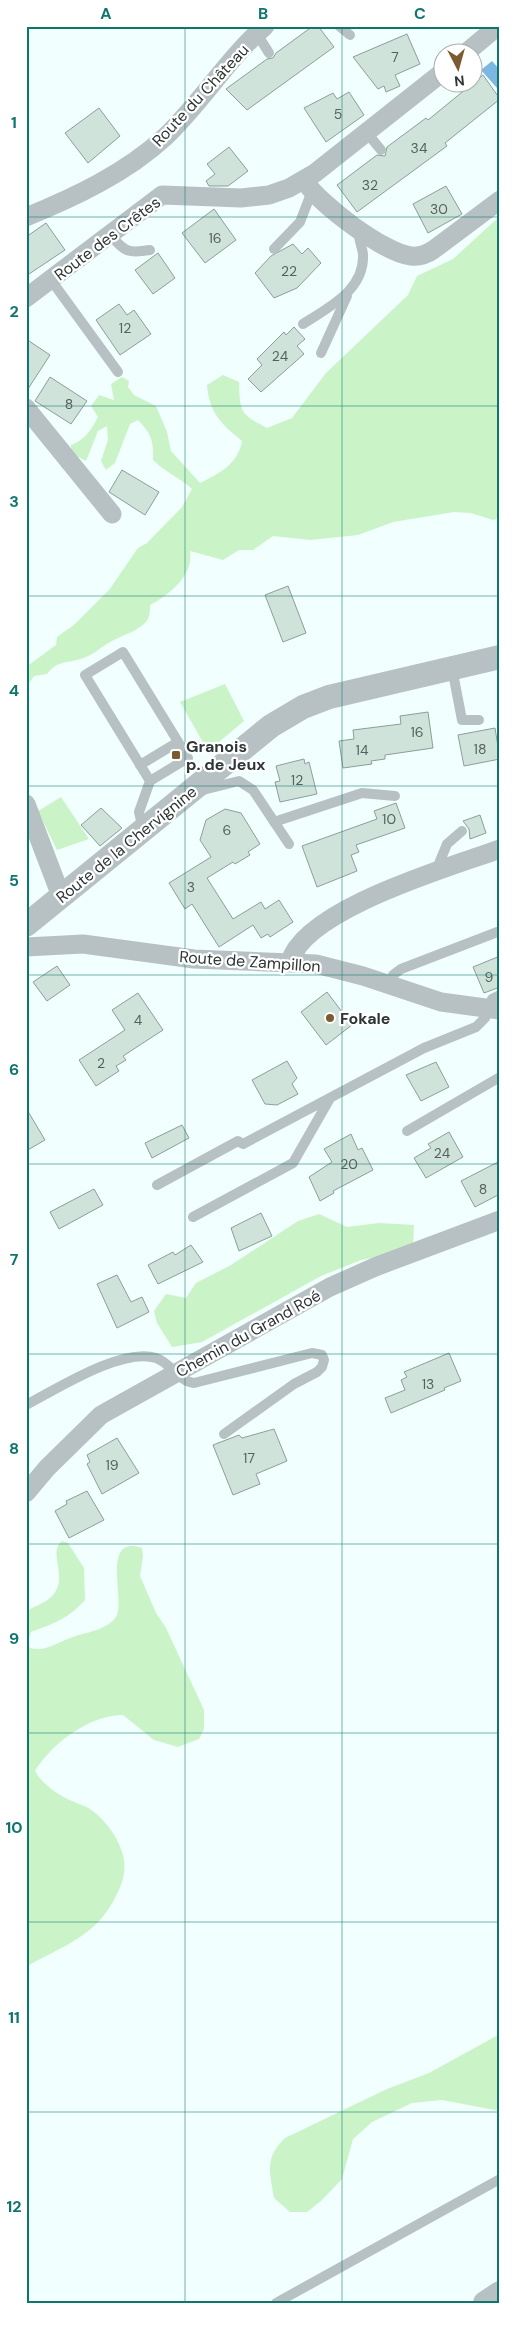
<svg xmlns="http://www.w3.org/2000/svg" width="526" height="2329" viewBox="0 0 526 2329" font-family="'DM Sans',sans-serif">
	<style>
		.green { fill: #caf4c8 }
		.water { fill: #7bb7e1 }
		.building { fill: #cfe3da; stroke: #8c9f97 }
		.lines { fill: none; stroke-linecap: round; stroke-linejoin: round }
		.service { stroke: #b7c1c3; stroke-width: 10 }
		.minor { stroke: #b7c1c3; stroke-width: 19 }
		.tertiary { stroke: #b7c1c3; stroke-width: 24 }
		.grid { fill: none; stroke: #0f766e; stroke-width: 1; stroke-opacity: 0.55 }
		.poi-dot { fill: #7c5b31; stroke: #fff; stroke-width: 2 }
		.labels { text-anchor: middle; stroke-width: 4.5; stroke-linejoin: round; paint-order: stroke }
		.number-label { font-size: 14px; fill: #56615e }
		.street-label { font-size: 16px; fill: #2d3635; stroke: #fff }
		.poi-label { font-size: 16px; font-weight: bold; fill: #2d3635; stroke: #fff; text-anchor: start }
		.neatline { fill: none; stroke: #0f766e; stroke-width: 2 }
		.grid-label { font-size: 16px; text-anchor: middle; font-weight: bold; fill: #0f766e }
	</style>
	<rect width="100%" height="100%" fill="#f1fffe"/>
	<g class="green">
		<path d="M500,216V518L493,520L471,513L454,512L393,522L358,535L310,540L273,536L253,550H239L223,560L190,551C194,575 169,595 150,605C150,612 150,618 145,623C136,632 125,634 114,640C101,646 92,657 77,660C64,663 56,662 47,674L34,676L26,688V667L56,645L57,637L75,624L109,590L138,548L147,543L182,507L192,489C180,478 165,472 153,460C154,442 151,433 138,420L130,424L115,463L106,470L101,461L108,440L107,426L98,431L86,461L71,453V445C85,440 91,430 98,417L91,406L99,395L114,400L111,384L122,377L129,381L128,387L134,395L156,406L167,432L171,451L200,483C220,473 238,464 242,441C221,424 209,412 207,385L223,375L239,382C240,412 240,414 267,428L292,418L326,373L408,295L417,276L453,259Z"/>
		<polygon points="225,684 244,721 208,751 180,702"/>
		<polygon points="61,797 89,839 57,850 38,811"/>
		<polygon points="319,1214 347,1227 379,1223 414,1225 413,1248 394,1254 361,1260 321,1276 202,1342 172,1347 157,1323 154,1311 166,1294 186,1298 196,1283 231,1265 298,1221"/>
		<path d="M62,1541L68,1543L84,1568L85,1600C69,1618 53,1624 31,1632L28,1642L30,1648C46,1652 56,1643 70,1638C85,1632 106,1631 116,1617C126,1601 100,1534 142,1548L143,1556L140,1576L156,1613L166,1628L204,1710V1729L199,1739L178,1747L154,1740L123,1715C90,1715 52,1743 35,1771C42,1784 58,1795 72,1801C78,1804 84,1805 90,1809C108,1821 128,1850 124,1873C122,1888 110,1909 100,1920C80,1942 51,1952 26,1967V1611C34,1607 47,1602 53,1595C69,1576 47,1553 62,1541Z"/>
		<path d="M500,2034V2111L442,2100L412,2103L372,2122L353,2139L342,2179L321,2201L307,2212H290L274,2198C270,2172 264,2158 285,2138L387,2089L429,2073Z"/>
	</g>
	<polygon class="water" points="492,61 500,70 500,86 497,88 481,70"/>
	<g class="building">
		<polygon points="313,26 318,26 334,47 247,110 226,89 267,59 273,58 276,53"/>
		<polygon points="407,34 420,64 395,75 400,86 386,92 384,86 378,89 353,57"/>
		<polygon points="483,75 500,99 445,143 447,146 357,212 337,185 377,155 385,156 387,147 426,118 428,120"/>
		<polygon points="349,92 364,115 326,142 304,108 333,93 337,99"/>
		<polygon points="99,108 120,136 88,163 65,133"/>
		<polygon points="229,147 248,171 228,186 209,186 206,181 215,174 207,164"/>
		<polygon points="446,186 462,214 428,233 413,204"/>
		<polygon points="214,209 236,240 205,263 182,233"/>
		<polygon points="46,223 65,250 26,276 26,237"/>
		<polygon points="293,244 302,254 308,248 321,263 297,288 274,298 255,273 271,256"/>
		<polygon points="158,253 175,278 153,294 135,270"/>
		<polygon points="119,304 127,315 134,310 151,334 120,355 96,320"/>
		<polygon points="294,327 305,339 297,346 304,354 261,392 248,379 262,365 257,359 284,332 286,335"/>
		<polygon points="26,339 50,355 26,392"/>
		<polygon points="50,377 87,401 71,424 35,401"/>
		<polygon points="122,470 159,492 145,515 109,492"/>
		<polygon points="288,586 306,633 283,642 265,595"/>
		<polygon points="428,712 433,748 385,755 385,759 371,761 372,764 343,768 339,741 354,739 353,730 401,724 400,716"/>
		<polygon points="495,728 500,759 464,766 458,735"/>
		<polygon points="304,759 305,764 309,762 317,794 280,802 275,782 280,781 276,766"/>
		<polygon points="396,803 405,828 356,845 359,852 351,855 357,871 317,887 302,846 377,819 374,811"/>
		<polygon points="101,808 122,828 100,846 81,825"/>
		<polygon points="225,809 241,813 260,844 248,852 250,855 235,864 233,862 207,878 233,919 261,902 265,909 279,900 293,922 270,937 268,934 261,938 253,925 219,947 192,904 185,909 169,883 211,857 200,840 206,820"/>
		<polygon points="480,815 486,833 470,839 469,829 463,821"/>
		<polygon points="500,956 500,987 484,993 473,967"/>
		<polygon points="57,966 70,985 47,1001 33,982"/>
		<polygon points="327,992 352,1025 326,1045 301,1012"/>
		<polygon points="138,993 163,1030 123,1056 126,1060 116,1066 119,1071 96,1086 79,1060 125,1030 112,1010"/>
		<polygon points="287,1061 297,1078 292,1084 298,1094 277,1105 265,1104 252,1080"/>
		<polygon points="436,1062 449,1087 421,1101 406,1075"/>
		<polygon points="26,1108 45,1140 26,1151"/>
		<polygon points="182,1125 189,1138 152,1158 145,1143"/>
		<polygon points="449,1132 463,1157 426,1178 414,1158 431,1148 428,1144"/>
		<polygon points="351,1134 358,1150 362,1148 373,1170 333,1191 334,1193 320,1201 309,1177 332,1162 324,1149"/>
		<polygon points="500,1161 500,1194 475,1207 461,1181"/>
		<polygon points="94,1189 103,1205 59,1229 50,1212"/>
		<polygon points="261,1213 272,1236 239,1251 231,1228"/>
		<polygon points="191,1245 203,1262 158,1284 148,1265 173,1252 175,1255"/>
		<polygon points="117,1275 131,1302 142,1297 149,1312 117,1328 97,1284"/>
		<polygon points="449,1353 461,1381 444,1388 445,1390 391,1413 385,1398 405,1390 401,1380 407,1377 404,1372"/>
		<polygon points="274,1429 287,1461 256,1474 260,1484 233,1495 213,1445 239,1435 242,1438"/>
		<polygon points="117,1438 139,1473 102,1494 87,1464 90,1462 87,1455"/>
		<polygon points="87,1491 104,1520 69,1538 55,1511 67,1504 66,1501"/>
	</g>
	<g class="lines">
		<g class="service">
			<polyline points="339,26 350,35"/>
			<polyline points="257,34 269,53"/>
			<polyline points="367,133 381,150"/>
			<path d="M109,234C125,251 126,254 150,250"/>
			<polyline points="274,249 300,222 312,191"/>
			<polyline points="51,280 118,372"/>
			<path d="M303,324C329,307 365,290 363,254C362,246 358,239 359,231"/>
			<polyline points="321,353 347,296"/>
			<polyline points="452,668 462,720 479,720"/>
			<polyline points="140,765 178,742"/>
			<polyline points="203,790 239,781 253,790 289,844"/>
			<polyline points="274,822 362,793 395,796"/>
			<polyline points="143,830 139,812 150,781 188,758 123,652 85,675 150,781"/>
			<polyline points="436,871 447,844 462,831"/>
			<polyline points="387,985 393,975 401,969 500,931"/>
			<polyline points="407,1131 500,1077"/>
			<polyline points="157,1185 238,1141 243,1144 424,1048 476,1027 485,1018 492,999 500,995"/>
			<polyline points="193,1217 293,1163 329,1100"/>
			<path d="M26,1405C57,1389 122,1347 156,1358C171,1363 178,1381 194,1383L312,1353L322,1355L324,1360L322,1367L317,1372L294,1384L224,1434"/>
			<polyline points="276,2303 500,2179"/>
		</g>
		<g class="minor">
			<polyline points="467,52 498,26"/>
			<path d="M304,180C319,204 384,253 411,256C419,257 427,254 433,250L500,200"/>
			<path d="M26,217C75,197 126,173 165,137C201,103 228,58 265,26"/>
			<polyline points="26,298 162,195 241,198 269,195 289,188 315,173 444,71"/>
			<polyline points="26,408 112,514"/>
			<polyline points="26,804 61,896"/>
			<polyline points="26,947 83,944 194,959 316,964 363,976 441,1002 500,1010"/>
			<path d="M290,962C304,909 451,867 500,849"/>
			<polyline points="26,1493 47,1468 101,1415 330,1287 375,1267 500,1220"/>
		</g>
		<g class="tertiary">
			<polyline points="26,925 271,726 303,707 329,697 500,657"/>
			<polyline points="485,2303 500,2293"/>
		</g>
	</g>
	<path class="grid" d="M185,26V2303M342,26V2303M26,217H500M26,406H500M26,596H500M26,786H500M26,975H500M26,1164H500M26,1354H500M26,1544H500M26,1733H500M26,1922H500M26,2112H500"/>
	<g class="poi-dot">
		<rect x="171" y="750" width="10" height="10" rx="2.5"/>
		<circle cx="330" cy="1018" r="5"/>
	</g>
	<g class="labels">
		<g class="number-label">
			<text x="395" y="62">7</text>
			<text x="338" y="119">5</text>
			<text x="419" y="153">34</text>
			<text x="370" y="190">32</text>
			<text x="439" y="214">30</text>
			<text x="215" y="243">16</text>
			<text x="289" y="276">22</text>
			<text x="125" y="333">12</text>
			<text x="280" y="361">24</text>
			<text x="69" y="409">8</text>
			<text x="417" y="737">16</text>
			<text x="480" y="754">18</text>
			<text x="362" y="755">14</text>
			<text x="297" y="785">12</text>
			<text x="389" y="824">10</text>
			<text x="227" y="835">6</text>
			<text x="191" y="892">3</text>
			<text x="489" y="982">9</text>
			<text x="138" y="1025">4</text>
			<text x="101" y="1068">2</text>
			<text x="442" y="1158">24</text>
			<text x="349" y="1169">20</text>
			<text x="483" y="1194">8</text>
			<text x="428" y="1389">13</text>
			<text x="249" y="1463">17</text>
			<text x="112" y="1470">19</text>
		</g>
		<g class="street-label">
			<text transform="translate(200 95) rotate(-47)" y="6">Route du Château</text>
			<text transform="translate(107 238) rotate(-37)" y="6">Route des Crêtes</text>
			<text transform="translate(126 844) rotate(-39)" y="6">Route de la Chervignine</text>
			<text transform="translate(250 961) rotate(4)" y="6">Route de Zampillon</text>
			<text transform="translate(248 1333) rotate(-29)" y="6">Chemin du Grand Roé</text>
		</g>
		<g class="poi-label">
			<text x="186" y="752">Granois<tspan x="186" dy="18">p. de Jeux</tspan></text>
			<text x="340" y="1024">Fokale</text>
		</g>
	</g>
	<rect width="526" height="2329" fill="none" stroke="#ffffff" stroke-width="55"/>
	<g transform="translate(458 68) rotate(174)"><circle r="24" fill="#ffffff" stroke="#abafae"/>
	<path d="M0-4L9 19L0 12L-9 19Z" fill="#7c5b31"/>
	<text y="-8" font-size="14" font-weight="bold" text-anchor="middle" fill="#2d3635">N</text>
	</g>
	<rect x="28" y="28" width="470" height="2274" class="neatline"/>
	<g class="grid-label">
		<text x="106" y="19">A</text>
		<text x="263" y="19">B</text>
		<text x="420" y="19">C</text>
		<text x="14" y="128">1</text>
		<text x="14" y="317">2</text>
		<text x="14" y="507">3</text>
		<text x="14" y="696">4</text>
		<text x="14" y="886">5</text>
		<text x="14" y="1075">6</text>
		<text x="14" y="1265">7</text>
		<text x="14" y="1454">8</text>
		<text x="14" y="1644">9</text>
		<text x="14" y="1833">10</text>
		<text x="14" y="2023">11</text>
		<text x="14" y="2212">12</text>
	</g>
</svg>
